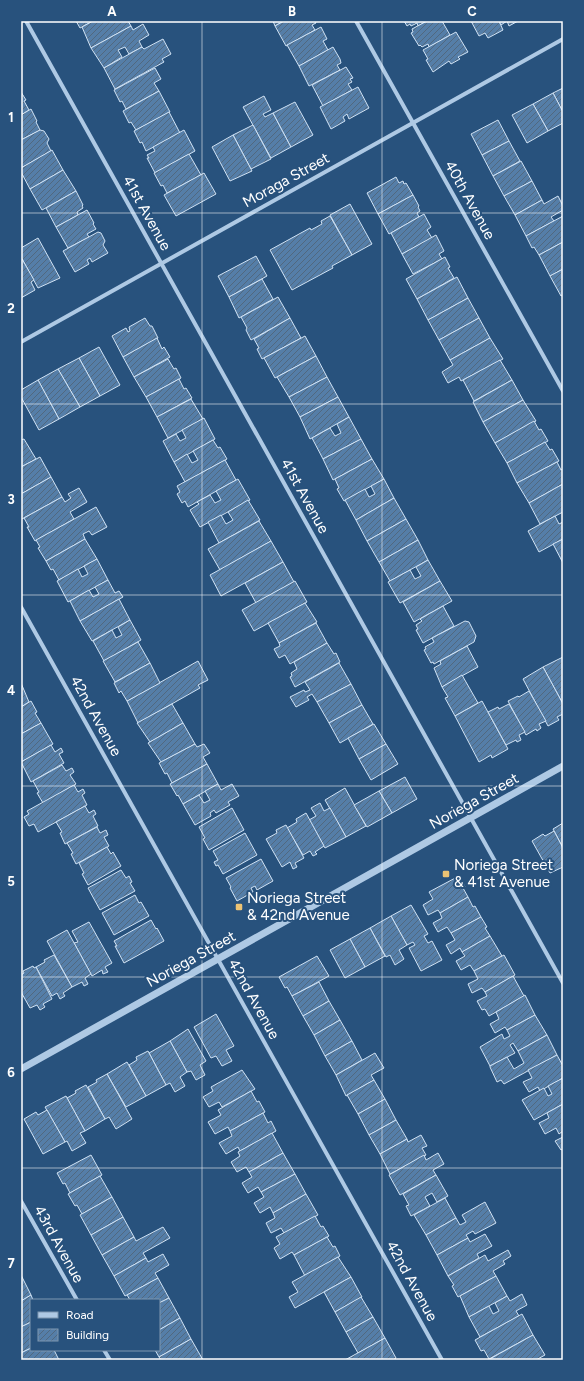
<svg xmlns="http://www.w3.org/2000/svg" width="584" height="1381" viewBox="0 0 584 1381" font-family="Figtree,sans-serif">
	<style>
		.building { fill: url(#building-hatch); stroke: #d0e2f4 }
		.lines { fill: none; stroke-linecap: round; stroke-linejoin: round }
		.minor { stroke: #aec9e4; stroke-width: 4 }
		.tertiary { stroke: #aec9e4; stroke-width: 7 }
		.grid { fill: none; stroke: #fff; stroke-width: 1; stroke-opacity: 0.55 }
		.poi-dot { fill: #ecc374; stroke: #28527d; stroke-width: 1.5 }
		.labels { text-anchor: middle; stroke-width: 4; stroke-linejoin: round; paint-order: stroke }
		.street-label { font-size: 15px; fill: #fff; stroke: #28527d }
		.poi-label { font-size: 15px; fill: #fff; stroke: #28527d; text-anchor: start }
		.neatline { fill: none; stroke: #fff; stroke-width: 1.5 }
		.grid-label { font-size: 13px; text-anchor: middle; font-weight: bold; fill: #fff }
	</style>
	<defs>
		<pattern id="building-hatch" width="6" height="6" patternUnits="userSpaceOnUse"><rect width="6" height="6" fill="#557ea8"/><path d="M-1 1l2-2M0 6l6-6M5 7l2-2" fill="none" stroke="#51687f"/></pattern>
	</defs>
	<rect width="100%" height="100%" fill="#28527d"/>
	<g class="building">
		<polygon points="76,21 93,21 80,28"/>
		<polygon points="93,21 128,21 131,26 91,48 82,27"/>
		<polygon points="273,21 284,21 275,26"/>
		<polygon points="284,21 315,21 316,23 312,25 315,30 286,46 275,26"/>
		<polygon points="404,21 427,21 418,26 417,23 411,26 410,24 407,26"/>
		<polygon points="427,21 442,21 450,35 429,47 428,44 422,47 420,45 419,46 411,33 413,32 412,29"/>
		<polygon points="471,21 499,21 503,30 488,38 485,33 479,36"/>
		<polygon points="499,21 518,21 509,26 507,21 501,25"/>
		<polygon points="143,24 149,35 139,41 142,47 129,54 125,47 118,50 122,57 104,68 91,48 131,26 133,30"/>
		<polygon points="321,27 327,39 323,41 328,50 299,66 287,45"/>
		<polygon points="456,32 468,52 458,57 460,59 451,64 449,61 433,72 426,60 428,59 423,50"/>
		<polygon points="163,39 171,54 162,59 164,62 115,89 104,68 142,47 144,49"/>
		<polygon points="333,47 340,59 341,63 337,65 340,70 309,86 299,66"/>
		<polygon points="346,67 353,78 350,79 352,82 348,84 352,90 323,106 312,85"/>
		<polygon points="155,68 161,79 154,83 159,91 126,109 122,101 120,102 114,90"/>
		<polygon points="358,87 369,108 349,119 347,114 343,117 345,121 331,129 320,107"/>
		<polygon points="563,88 563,112 553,93"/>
		<polygon points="159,91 170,112 136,130 131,122 129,123 123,111"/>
		<polygon points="21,92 26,100 24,101 29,110 21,115"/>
		<polygon points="553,93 563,112 563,123 548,131 533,104"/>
		<polygon points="264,96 271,110 263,114 265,117 273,113 291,147 271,158 243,107"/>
		<polygon points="295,102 313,135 291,147 273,113"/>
		<polygon points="533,104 548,131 527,143 512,115"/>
		<polygon points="31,109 37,121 36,122 40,130 21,140 21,115"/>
		<polygon points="169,112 180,133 146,151 142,142 140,143 134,131"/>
		<polygon points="498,120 509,141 482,155 471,134"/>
		<polygon points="253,125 271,159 251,169 233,135"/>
		<polygon points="40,130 44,131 49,139 47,143 51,151 21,168 21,140"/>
		<polygon points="184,130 195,151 155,173 147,158 149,158 147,155 155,151 153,147"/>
		<polygon points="233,135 252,171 230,181 212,147"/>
		<polygon points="509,141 520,161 493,176 482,155"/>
		<polygon points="52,150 63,170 30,189 21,172 21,168"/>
		<polygon points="189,154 201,175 167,193 163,185 161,186 154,173"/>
		<polygon points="521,161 532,181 504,196 493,176"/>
		<polygon points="63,170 76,191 42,210 30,189"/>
		<polygon points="204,173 216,194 176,216 164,195"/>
		<polygon points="396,177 399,183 403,181 404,184 406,183 413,195 378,214 367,193"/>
		<polygon points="532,181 542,200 515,215 504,196"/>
		<polygon points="76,191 83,205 82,206 83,208 77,212 78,215 56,227 46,208"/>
		<polygon points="413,195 419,206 418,207 420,211 417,213 419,217 389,234 378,214"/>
		<polygon points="558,196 563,206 563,210 551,217 554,221 526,236 515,215 542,200 544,204"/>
		<polygon points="350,204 372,244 352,255 330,215"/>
		<polygon points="87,210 94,223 93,224 96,229 87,234 89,237 68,248 56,227"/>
		<polygon points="424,214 431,227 427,230 432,238 402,254 391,233"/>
		<polygon points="330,216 352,255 332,266 333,268 292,290 270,250 310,228 311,230 322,224 321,221"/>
		<polygon points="563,216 563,242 539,255 534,247 532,248 526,236"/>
		<polygon points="98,232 101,233 105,241 103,245 108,253 92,262 90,258 87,260 89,264 75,272 63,251"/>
		<polygon points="436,235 444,251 439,254 442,259 413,274 402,254"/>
		<polygon points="38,238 60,278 38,288 21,257 21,248"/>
		<polygon points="563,242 563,269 550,276 539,255"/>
		<polygon points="256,256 267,276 229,297 218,276"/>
		<polygon points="445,257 450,267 448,268 454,278 417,299 406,279"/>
		<polygon points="22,259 34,280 31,282 35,290 21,298 21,260"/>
		<polygon points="563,269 563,295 561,296 550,276"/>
		<polygon points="457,277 468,298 428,320 417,299"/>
		<polygon points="262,279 273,299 239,318 229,297"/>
		<polygon points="278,297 290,318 251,340 246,330 247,328 241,317"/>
		<polygon points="468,298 479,318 439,340 428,320"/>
		<polygon points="145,318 150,326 152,326 158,338 123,357 112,336 126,328 128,332 130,331 129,327"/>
		<polygon points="290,318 301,338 262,359 257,349 259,348 254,339"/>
		<polygon points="479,318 490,338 450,360 439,340"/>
		<polygon points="305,336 316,356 275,378 264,358"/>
		<polygon points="157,338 162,349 164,347 170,357 134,377 123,357"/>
		<polygon points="490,338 503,359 461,381 459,377 448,383 442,372 453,365 450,360"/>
		<polygon points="99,347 120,385 100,396 79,358"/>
		<polygon points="316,356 327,377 289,397 277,377"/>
		<polygon points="79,358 100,396 80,407 58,369"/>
		<polygon points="168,359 174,369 176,368 181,378 146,397 134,377"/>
		<polygon points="500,360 512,380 474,401 463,380"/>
		<polygon points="58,369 80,407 59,419 38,380"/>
		<polygon points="327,377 338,397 300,417 289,397"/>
		<polygon points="179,379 184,389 186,388 192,398 157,417 146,397"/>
		<polygon points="38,380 59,419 39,430 21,397 21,390"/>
		<polygon points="512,380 523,400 483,422 473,402"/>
		<polygon points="338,397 349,417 310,439 300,417"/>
		<polygon points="191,399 203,419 168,438 157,417"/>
		<polygon points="523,400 536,421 495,443 483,422"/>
		<polygon points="349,417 361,439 323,459 312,438 330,428 335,436 341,433 337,424"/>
		<polygon points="204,418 215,439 174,462 163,441 176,434 180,441 186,438 182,430"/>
		<polygon points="534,421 539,430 541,429 548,441 507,463 495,443"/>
		<polygon points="24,439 36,459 21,467 21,440"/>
		<polygon points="361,439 372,459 333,480 323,459"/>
		<polygon points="213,440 218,448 220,447 227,459 185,482 174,462 187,454 192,463 198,460 193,451"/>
		<polygon points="545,442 550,450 552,449 559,461 517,483 507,463"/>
		<polygon points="40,457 51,477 21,494 21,467"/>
		<polygon points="372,459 384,479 344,501 337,489 339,488 335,479"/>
		<polygon points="225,460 236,480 188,507 185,501 182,503 177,494 180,492 177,486"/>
		<polygon points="557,462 561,470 563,469 563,484 529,503 517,483"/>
		<polygon points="51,477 62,497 22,519 21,517 21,494"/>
		<polygon points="238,479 250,500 200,527 190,510 199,504 197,502 210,495 215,503 221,500 216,491"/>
		<polygon points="384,479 394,498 356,520 345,500 365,489 369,497 375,494 371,486"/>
		<polygon points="563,484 563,512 540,524 529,503"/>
		<polygon points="79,488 87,502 70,512 74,519 35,541 27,527 29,527 24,518 62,497 65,502 71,498 68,494"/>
		<polygon points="394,498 406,519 367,541 356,520"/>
		<polygon points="248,500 260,520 219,543 208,522 221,515 226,524 233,520 228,512"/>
		<polygon points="96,507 107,527 92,535 89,531 83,534 85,539 46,561 38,548 40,547 36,540"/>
		<polygon points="555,516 559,524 563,522 563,539 539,552 528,531"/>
		<polygon points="406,519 418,540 379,562 367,541"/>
		<polygon points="259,521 271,541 220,570 208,549"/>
		<polygon points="85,539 97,559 59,580 53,569 51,570 46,561"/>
		<polygon points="563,539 563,563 553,544"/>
		<polygon points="418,540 428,560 390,581 379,562"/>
		<polygon points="271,541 283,562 221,596 210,575"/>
		<polygon points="97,559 108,580 68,602 57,581 78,569 82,577 88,574 84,566"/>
		<polygon points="428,560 440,581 400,603 388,582 410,570 415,579 421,576 416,567"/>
		<polygon points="283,562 294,582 256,603 245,583"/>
		<polygon points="108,580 115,593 119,591 123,597 80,621 70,601 89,590 93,597 99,594 95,587"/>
		<polygon points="295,581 307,602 254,631 242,610"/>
		<polygon points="440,581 452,601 414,622 403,602"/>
		<polygon points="119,599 130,620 92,641 80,621"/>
		<polygon points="305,603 317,622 279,643 268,623"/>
		<polygon points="443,606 454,626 423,643 416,630 418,629 416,625 422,621 420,619"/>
		<polygon points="130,620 141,640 104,661 93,641 112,630 116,638 122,635 118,627"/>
		<polygon points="465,621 469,622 476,636 474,642 434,664 433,662 431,663 424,650 426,649 425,647 434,642 432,638"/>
		<polygon points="316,623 327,643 290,664 285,655 279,658 274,649 280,646 279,643"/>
		<polygon points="138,642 150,663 115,682 103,661"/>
		<polygon points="327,643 334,654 336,653 340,662 295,687 290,677 292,676 291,673 297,669 294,662"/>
		<polygon points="467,646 478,667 442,687 434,668 441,664 440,661"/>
		<polygon points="563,657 563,704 543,667"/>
		<polygon points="198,661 208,680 198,685 200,688 138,723 127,701"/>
		<polygon points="150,663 160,683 127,701 121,691 119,693 114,683"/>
		<polygon points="339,663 351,684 317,702 312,694 307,697 309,700 296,707 290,697 304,690 305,692 310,690 305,682"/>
		<polygon points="543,667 563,704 563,714 557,717 559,720 548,726 523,679"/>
		<polygon points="462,675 478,703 455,716 445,698 448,697 442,687"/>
		<polygon points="21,683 29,702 21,707"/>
		<polygon points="351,684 362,705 329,723 317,702"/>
		<polygon points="529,691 546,721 539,724 541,728 537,731 536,729 526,735 508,701 518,696 519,697"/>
		<polygon points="31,701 37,712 35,713 41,723 21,734 21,707"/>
		<polygon points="482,701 508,749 492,758 491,755 479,762 455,716"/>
		<polygon points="172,704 183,723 150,742 137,723"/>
		<polygon points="509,704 525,732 519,735 521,740 517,742 516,740 506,745 488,712 498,707 499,709"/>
		<polygon points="362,705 373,724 340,743 329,723"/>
		<polygon points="41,723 53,744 21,762 21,734"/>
		<polygon points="183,723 195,744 161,762 148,743"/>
		<polygon points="374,724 386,744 359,759 348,738"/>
		<polygon points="195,744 197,747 204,744 210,753 203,757 207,764 172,783 167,773 165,774 159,763"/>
		<polygon points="386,744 398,764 371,780 359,759"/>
		<polygon points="51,745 55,752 61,748 63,752 59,754 64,763 31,782 21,762"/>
		<polygon points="207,764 218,784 183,804 178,795 177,796 170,784"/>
		<polygon points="62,765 66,771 72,768 74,772 70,775 76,784 43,803 37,793 39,792 33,781"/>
		<polygon points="405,777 417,799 392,813 379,791"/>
		<polygon points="218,784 221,790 232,784 239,796 228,802 230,805 216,813 214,810 210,813 211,816 195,825 183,804 199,795 204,803 210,800 205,791"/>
		<polygon points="74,785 78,792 83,789 85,793 82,795 87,805 38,832 34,824 29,826 24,817 29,814 27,811"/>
		<polygon points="345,788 366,826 346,837 325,800"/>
		<polygon points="379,791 392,813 367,827 354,805"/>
		<polygon points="320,803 324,811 330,808 346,837 325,848 309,820 316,816 311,808"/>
		<polygon points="85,806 89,813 94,810 96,814 93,816 98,826 65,844 60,833 62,832 56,822"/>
		<polygon points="232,808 244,830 209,850 203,839 205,838 199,827"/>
		<polygon points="306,813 324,846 315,852 317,854 313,856 310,851 303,855 287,828 297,822 296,819"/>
		<polygon points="563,823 563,848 553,829"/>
		<polygon points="286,825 304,858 295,863 297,867 293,869 290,862 282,867 266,839 277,833 276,830"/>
		<polygon points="97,827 100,833 106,830 108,835 104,837 109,846 76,864 71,854 73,853 67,843"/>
		<polygon points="554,831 563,848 563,867 550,873 532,841 543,834 545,836"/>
		<polygon points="245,833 257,855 223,874 218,865 216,866 214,862 218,860 213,851"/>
		<polygon points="107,847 111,854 113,852 121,866 88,885 82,874 84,873 79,863"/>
		<polygon points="261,859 273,881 257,890 255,886 251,888 253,892 237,901 230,888 231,887 226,878"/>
		<polygon points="121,870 126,878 129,876 132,882 130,883 135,891 100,910 88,888"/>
		<polygon points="459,876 465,887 463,888 468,897 440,913 438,910 428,915 423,905 433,899 429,892"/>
		<polygon points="135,895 139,903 141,902 149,916 114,935 102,913"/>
		<polygon points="468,897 473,907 475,906 481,917 451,933 447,927 438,932 433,923 442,918 440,913"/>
		<polygon points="411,905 428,934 424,936 428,943 432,941 442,960 421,971 409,948 415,945 413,942 407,945 391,916"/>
		<polygon points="391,916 407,945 399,950 404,959 395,965 390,955 386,957 370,928"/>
		<polygon points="481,917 487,927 485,928 490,936 462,952 460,948 451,954 446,945 455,940 451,933"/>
		<polygon points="151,920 156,929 157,928 164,941 124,963 115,946 117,946 114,941"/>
		<polygon points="89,922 112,963 105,967 108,972 103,974 102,970 92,976 74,943 78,942 72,931"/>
		<polygon points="370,928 385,956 365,967 350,939"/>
		<polygon points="67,930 91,974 85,978 88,984 84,986 82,982 72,987 47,941"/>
		<polygon points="490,936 502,956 474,971 470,965 461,970 456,961 465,956 462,952"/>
		<polygon points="350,939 365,967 345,978 330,950"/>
		<polygon points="54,955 72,987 63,993 65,996 60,999 57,993 52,996 36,967 45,962 44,960"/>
		<polygon points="504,955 515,975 485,992 482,988 472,993 468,984 478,979 474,971"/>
		<polygon points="317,956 329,976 292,996 287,987 285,988 279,977"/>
		<polygon points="33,966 34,968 36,967 52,999 43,1004 45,1007 40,1010 37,1005 30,1008 21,992 21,975 24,973 23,971"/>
		<polygon points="513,976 524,996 489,1016 485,1009 482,1010 477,1001 487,996 485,992"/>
		<polygon points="319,982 329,1001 303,1016 292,996"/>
		<polygon points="525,995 535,1015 507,1030 505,1027 495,1033 490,1024 499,1019 496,1012"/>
		<polygon points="329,1001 340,1020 314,1035 303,1016"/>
		<polygon points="216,1014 234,1046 226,1050 232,1061 222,1066 216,1056 211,1058 194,1027"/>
		<polygon points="535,1015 547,1035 518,1051 513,1043 510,1045 515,1053 490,1066 480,1047 502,1034 504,1039 510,1036 507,1030"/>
		<polygon points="340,1020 352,1041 325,1056 314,1035"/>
		<polygon points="188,1029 206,1061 200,1065 205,1075 196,1080 191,1071 187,1072 170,1041"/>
		<polygon points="547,1035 557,1055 504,1084 501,1080 497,1082 490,1067 490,1066 507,1057 514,1069 524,1063 518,1051"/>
		<polygon points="170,1041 187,1072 180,1077 185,1086 175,1092 170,1083 166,1085 149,1053"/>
		<polygon points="352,1041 362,1060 336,1075 325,1056"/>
		<polygon points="148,1051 166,1085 146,1096 129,1065 137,1060 136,1057"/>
		<polygon points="375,1053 384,1068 371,1075 374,1080 346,1096 336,1075"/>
		<polygon points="557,1055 563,1066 563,1078 540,1091 538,1087 529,1092 523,1082 532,1078 528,1070"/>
		<polygon points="127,1062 146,1096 126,1107 107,1074"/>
		<polygon points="242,1070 255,1089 222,1107 219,1102 209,1107 203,1097 213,1091 211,1087"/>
		<polygon points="107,1074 132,1119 116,1129 109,1117 105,1119 88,1087 97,1082 96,1080"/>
		<polygon points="563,1078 563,1104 534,1120 522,1100 544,1088 548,1096 552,1094 548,1086"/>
		<polygon points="374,1080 385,1099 358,1114 347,1095"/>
		<polygon points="86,1085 105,1119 85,1131 67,1098 76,1093 75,1091"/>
		<polygon points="251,1091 257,1102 259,1101 265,1112 230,1131 228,1127 215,1134 208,1122 221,1115 218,1110"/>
		<polygon points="66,1096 85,1131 80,1133 86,1143 72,1151 67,1141 65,1142 45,1107"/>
		<polygon points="385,1099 396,1120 369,1135 358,1114"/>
		<polygon points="563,1104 563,1131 559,1134 556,1128 545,1134 539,1123 549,1118 547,1113"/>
		<polygon points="47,1110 65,1142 43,1154 24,1119 36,1112 38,1115"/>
		<polygon points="263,1113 268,1123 271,1121 276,1131 240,1151 238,1147 226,1154 219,1143 232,1136 230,1131"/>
		<polygon points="396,1120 407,1139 380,1154 369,1135"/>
		<polygon points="272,1133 283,1153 249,1172 246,1167 237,1172 231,1162 240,1156 238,1152"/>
		<polygon points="421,1135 427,1146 422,1148 426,1155 390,1174 380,1154 407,1139 408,1142"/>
		<polygon points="563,1137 563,1149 561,1150 555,1141"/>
		<polygon points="283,1153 295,1174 261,1192 258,1187 248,1193 242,1183 252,1177 249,1172"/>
		<polygon points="438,1153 444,1164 433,1170 436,1175 400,1195 389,1175 424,1155 426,1160"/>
		<polygon points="91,1155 102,1175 70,1193 65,1183 63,1184 57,1173"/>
		<polygon points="295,1174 306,1194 273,1213 270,1207 260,1213 254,1203 264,1197 261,1192"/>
		<polygon points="436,1175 448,1196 437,1202 432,1193 425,1197 430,1206 411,1216 406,1206 409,1205 403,1194"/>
		<polygon points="100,1176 112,1197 82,1214 77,1205 75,1206 68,1194"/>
		<polygon points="306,1194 318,1215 284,1233 281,1228 271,1233 266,1223 275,1218 273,1213"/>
		<polygon points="112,1197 123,1217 91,1235 80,1215"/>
		<polygon points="445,1198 456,1218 426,1235 414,1215"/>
		<polygon points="485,1202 496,1223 475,1234 473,1231 466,1235 468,1238 437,1255 426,1235 456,1218 460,1225 466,1222 462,1215"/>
		<polygon points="315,1216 321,1227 323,1226 329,1236 294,1255 292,1252 280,1259 274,1248 280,1244 276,1237"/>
		<polygon points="123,1217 134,1237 102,1255 91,1235"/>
		<polygon points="163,1227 170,1238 143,1253 146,1258 114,1276 102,1255 134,1237 136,1241"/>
		<polygon points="485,1234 492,1246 477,1254 479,1258 448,1276 437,1255 468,1238 470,1242"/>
		<polygon points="327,1237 333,1247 335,1246 340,1256 305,1276 294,1255"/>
		<polygon points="508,1250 511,1256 503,1261 505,1264 493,1271 496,1276 458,1297 452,1286 454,1285 448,1276 485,1255 488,1261"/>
		<polygon points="163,1254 169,1265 155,1273 158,1278 125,1296 114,1276 146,1258 148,1262"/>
		<polygon points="338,1257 351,1277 295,1308 289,1297 298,1292 292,1282"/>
		<polygon points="21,1275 31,1295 21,1301"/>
		<polygon points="496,1276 507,1296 469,1317 460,1296"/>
		<polygon points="351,1277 362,1297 335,1312 324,1292"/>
		<polygon points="158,1278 169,1298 159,1303 159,1300 130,1300 127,1295"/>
		<polygon points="522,1294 527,1305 516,1311 519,1316 480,1337 469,1317 489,1306 493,1314 499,1311 495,1303 507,1296 510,1301"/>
		<polygon points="31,1295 33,1300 31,1300 31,1322 21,1327 21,1301"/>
		<polygon points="361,1297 373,1317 346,1332 335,1312"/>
		<polygon points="169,1298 180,1318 159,1330 159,1303"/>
		<polygon points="522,1314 533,1335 489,1359 484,1350 481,1351 475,1340"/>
		<polygon points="373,1317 385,1338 358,1353 346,1332"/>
		<polygon points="180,1318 191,1339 159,1357 155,1350 159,1350 159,1330"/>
		<polygon points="31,1322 31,1348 21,1353 21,1327"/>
		<polygon points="533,1335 545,1355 536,1360 488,1360"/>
		<polygon points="385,1338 396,1358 393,1360 345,1360"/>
		<polygon points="191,1339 203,1360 161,1360 159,1357"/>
		<polygon points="31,1348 31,1350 54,1350 59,1360 21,1360 21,1353"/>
	</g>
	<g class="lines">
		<g class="minor">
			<polyline points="26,21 563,983"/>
			<polyline points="356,21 563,391"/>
			<polyline points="21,342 563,39"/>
			<polyline points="21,607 442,1360"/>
			<polyline points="21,1201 77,1300"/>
			<polyline points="104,1350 110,1360"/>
		</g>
		<polyline class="tertiary" points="21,1069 563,766"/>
	</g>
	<path class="grid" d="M202,21V1360M382,21V1360M21,213H563M21,404H563M21,595H563M21,786H563M21,977H563M21,1168H563"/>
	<g class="poi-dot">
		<rect x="442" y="870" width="8" height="8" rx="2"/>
		<rect x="235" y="903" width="8" height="8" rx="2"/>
	</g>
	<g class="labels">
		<g class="street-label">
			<text transform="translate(286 180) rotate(-29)" y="5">Moraga Street</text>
			<text transform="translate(470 200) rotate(61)" y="5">40th Avenue</text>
			<text transform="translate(147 213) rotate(61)" y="5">41st Avenue</text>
			<text transform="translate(305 496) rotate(61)" y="5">41st Avenue</text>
			<text transform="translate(96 716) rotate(61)" y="5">42nd Avenue</text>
			<text transform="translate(474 801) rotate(-29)" y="5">Noriega Street</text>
			<text transform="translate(191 959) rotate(-29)" y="5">Noriega Street</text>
			<text transform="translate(254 999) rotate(61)" y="5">42nd Avenue</text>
			<text transform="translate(59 1244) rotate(61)" y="5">43rd Avenue</text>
			<text transform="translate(412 1281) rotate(61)" y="5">42nd Avenue</text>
		</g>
		<g class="poi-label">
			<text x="454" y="870">Noriega Street<tspan x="454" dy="17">&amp; 41st Avenue</tspan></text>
			<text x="247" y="903">Noriega Street<tspan x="247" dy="17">&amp; 42nd Avenue</tspan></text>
		</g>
	</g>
	<rect width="584" height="1381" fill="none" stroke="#28527d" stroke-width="44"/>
	<rect x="30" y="1299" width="130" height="52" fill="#28527d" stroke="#7e97b1"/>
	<rect x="38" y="1312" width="20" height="6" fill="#aec9e4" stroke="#7e97b1"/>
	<text x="66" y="1319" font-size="12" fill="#ffffff">Road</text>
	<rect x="38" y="1329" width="20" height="12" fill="url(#building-hatch)" stroke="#7e97b1"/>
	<text x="66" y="1339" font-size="12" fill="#ffffff">Building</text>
	<rect x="22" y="22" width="540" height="1337" class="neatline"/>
	<g class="grid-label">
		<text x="112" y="16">A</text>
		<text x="292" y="16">B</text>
		<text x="472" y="16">C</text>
		<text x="11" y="122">1</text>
		<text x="11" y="313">2</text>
		<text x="11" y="504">3</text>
		<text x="11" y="695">4</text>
		<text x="11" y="886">5</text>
		<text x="11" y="1077">6</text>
		<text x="11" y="1268">7</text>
	</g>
</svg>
